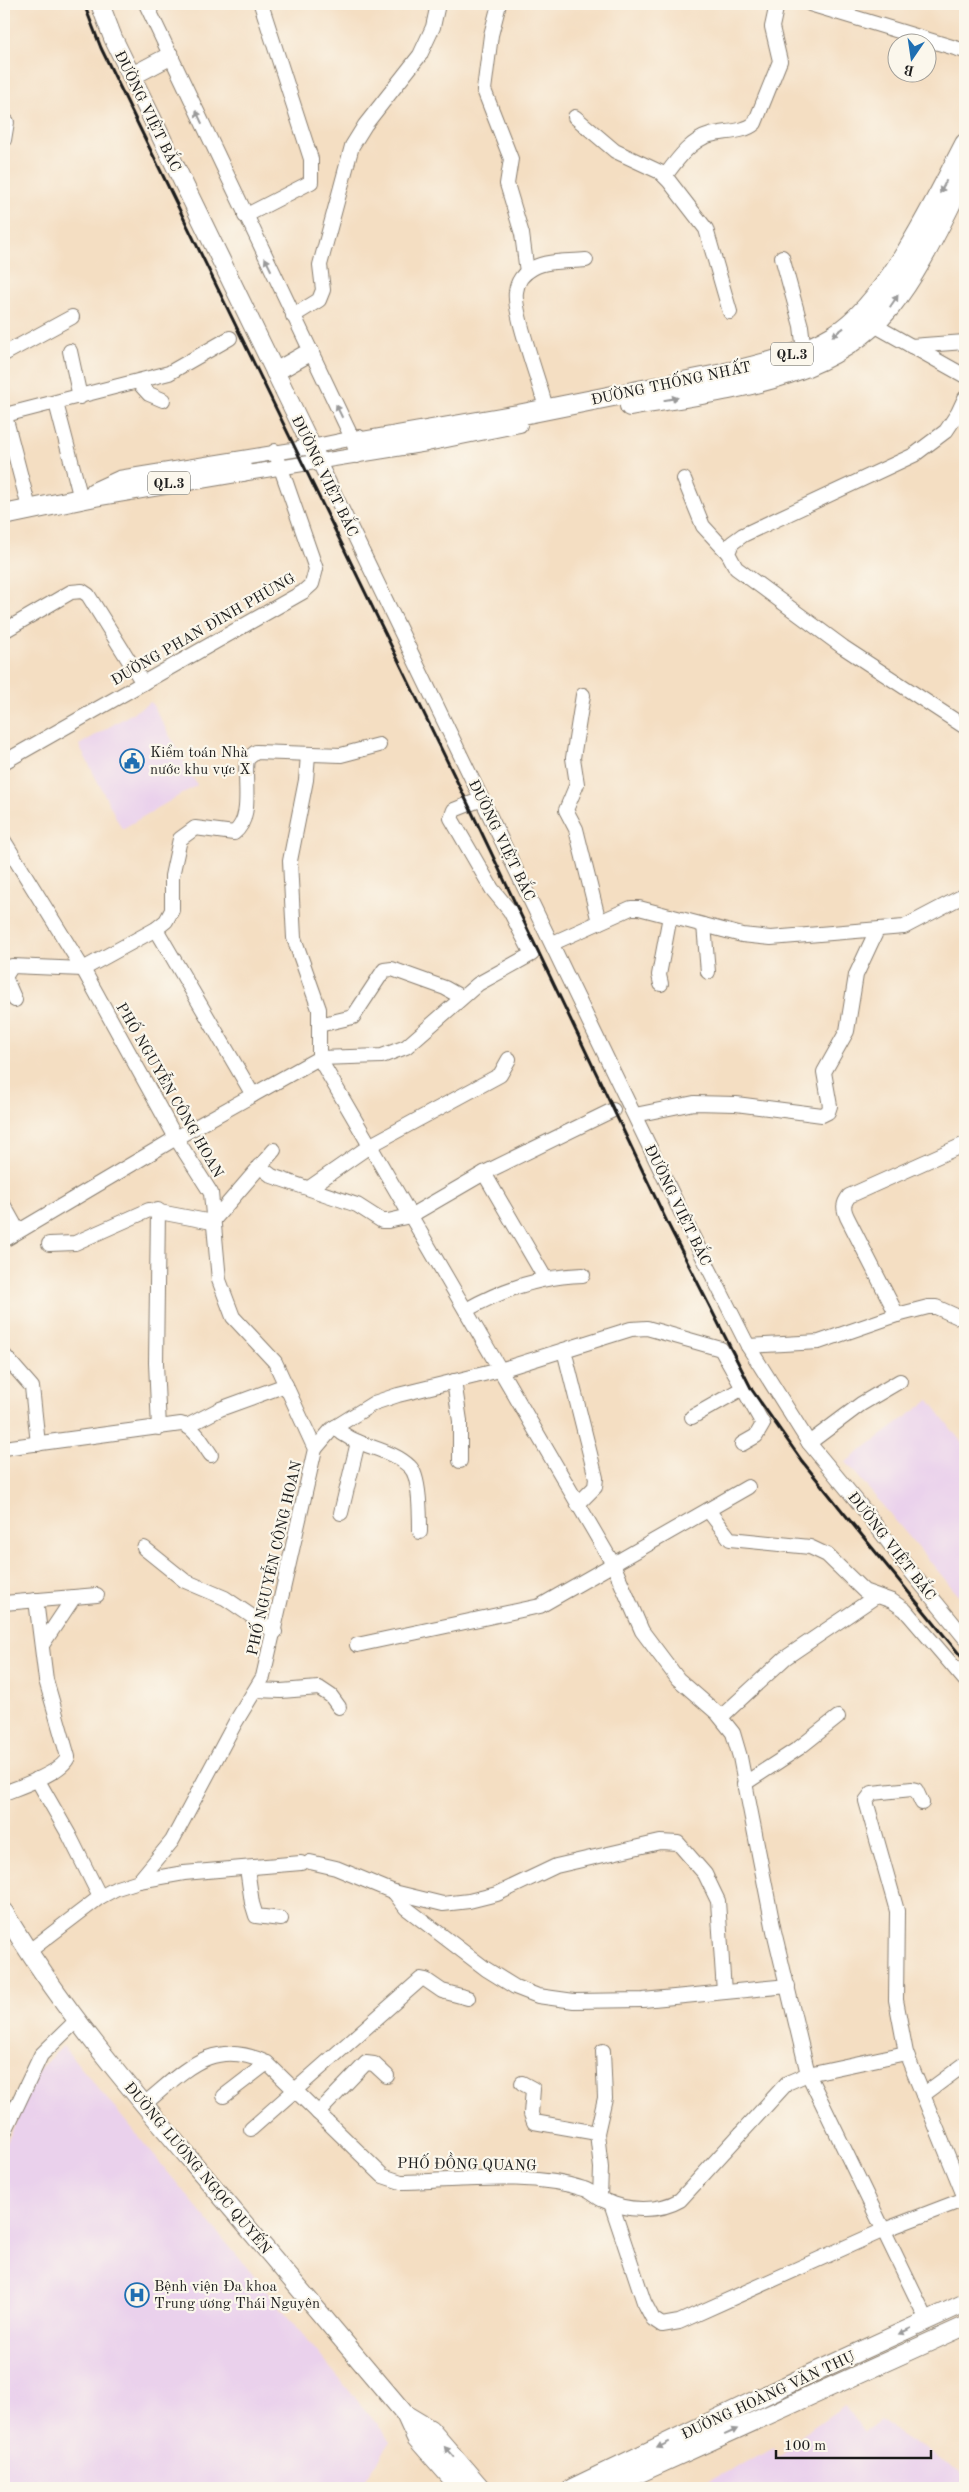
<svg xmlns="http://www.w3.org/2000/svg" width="969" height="2492" viewBox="0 0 969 2492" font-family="'Old Standard TT',serif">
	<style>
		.built { fill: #ead1ec }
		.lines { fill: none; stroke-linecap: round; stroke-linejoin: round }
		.minor-casing { stroke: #887d6f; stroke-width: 16 }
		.major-casing { stroke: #887d6f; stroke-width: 20 }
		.highway-casing { stroke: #887d6f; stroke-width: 22 }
		.minor { stroke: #fff; stroke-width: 14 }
		.major { stroke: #fff; stroke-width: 18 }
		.highway { stroke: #fff; stroke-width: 20 }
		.rail { stroke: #1c1c1c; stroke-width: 3 }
		.oneway { fill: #999 }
		.labels { text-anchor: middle; stroke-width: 4.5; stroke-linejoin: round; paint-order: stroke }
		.shield { fill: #fbf7ec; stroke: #5f5e5a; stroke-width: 1 }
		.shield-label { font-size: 14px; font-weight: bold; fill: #1c1c1c }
		.street-label { font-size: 15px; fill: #1c1c1c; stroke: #fbf7ec }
		.poi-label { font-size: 15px; fill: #1c1c1c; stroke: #fbf7ec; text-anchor: start }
	</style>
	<rect width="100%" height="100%" fill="#fbf7ec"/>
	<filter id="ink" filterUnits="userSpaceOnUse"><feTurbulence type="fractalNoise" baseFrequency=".02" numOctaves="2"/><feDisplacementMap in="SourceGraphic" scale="10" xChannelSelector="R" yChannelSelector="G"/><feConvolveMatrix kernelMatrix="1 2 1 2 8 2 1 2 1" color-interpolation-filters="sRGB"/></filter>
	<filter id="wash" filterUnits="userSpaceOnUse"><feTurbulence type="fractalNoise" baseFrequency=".0096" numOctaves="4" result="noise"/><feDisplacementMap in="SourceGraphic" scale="20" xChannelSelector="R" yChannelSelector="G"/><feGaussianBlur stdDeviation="1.12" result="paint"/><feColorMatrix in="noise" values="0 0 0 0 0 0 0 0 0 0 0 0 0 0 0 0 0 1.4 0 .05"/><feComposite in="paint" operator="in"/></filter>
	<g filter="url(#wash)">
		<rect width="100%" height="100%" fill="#f4dec2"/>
		<g class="built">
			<polygon points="151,702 197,785 122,829 79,745"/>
			<polygon points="929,1400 965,1447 965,1603 846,1462"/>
			<polygon points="63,2046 391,2441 360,2488 4,2488 4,2149 39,2069"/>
			<polygon points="845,2405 864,2432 880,2420 965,2476 965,2488 695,2488 774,2448 779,2458 803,2434"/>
		</g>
	</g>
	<g filter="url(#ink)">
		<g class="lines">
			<g class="minor-casing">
				<g id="minor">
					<polyline points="146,4 352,438 357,456"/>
					<polyline points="499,4 491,35 484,90 511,159 507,184 522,234 527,272"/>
					<polyline points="810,4 965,51"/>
					<polyline points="575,117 615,151 660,172 669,181 706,229 730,312"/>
					<polyline points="4,140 7,122"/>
					<path d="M665,176C677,160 691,140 710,135C724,131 744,133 755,123L780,61L772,27L777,4"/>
					<polyline points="245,216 311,182 311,159 261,4"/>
					<polyline points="782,257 801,326 804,351"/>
					<polyline points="293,316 319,300 323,290 320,265 352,146 365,125 420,55 433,27 438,4"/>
					<polyline points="874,325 965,376"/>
					<polyline points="911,346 965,342"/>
					<polyline points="70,351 80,397"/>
					<polyline points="4,354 72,317"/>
					<polyline points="139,383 149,394 163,400"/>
					<polyline points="965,398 958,413 946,431 914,455 743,535 732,543 728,553 736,568 843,647 965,727"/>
					<path d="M544,401C538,378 513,311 516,292C517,282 523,273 533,268C547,260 570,262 586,260"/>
					<polyline points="56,403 80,495"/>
					<polyline points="4,412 28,504"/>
					<polyline points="5,415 169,373 230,338"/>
					<polyline points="319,462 694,1239 748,1346 809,1443 861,1506 908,1568 965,1638"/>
					<polyline points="235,475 427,444 520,425"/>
					<polyline points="684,479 703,526 728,553"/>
					<polyline points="93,490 119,478 311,447 359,437"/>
					<polyline points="4,631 71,592 82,591 88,595 143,683"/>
					<polyline points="583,695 573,758 577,784 566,810 576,829 599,922"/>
					<polyline points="308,755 306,780 290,861 294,938 319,1009 319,1058 382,1056 406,1047 478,984 532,954 510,911 492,889 451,818 454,810 482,799"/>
					<polyline points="4,762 303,592 312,584 316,569 275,451"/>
					<polyline points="4,841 83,969 176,1138 211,1193 219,1280 233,1317 275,1362 315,1449 263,1677 235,1723 172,1841 139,1881"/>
					<polyline points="704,925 708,972"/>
					<polyline points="156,929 253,1095"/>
					<polyline points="553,943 631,908 639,908 742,935 771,938 904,927 965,895"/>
					<polyline points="661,984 659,975 670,916"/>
					<path d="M15,1000L5,977L12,966L83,969L156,929L166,921L172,910V876L180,839L195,828L234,833C254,817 243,782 247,759L256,752L341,755L379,745"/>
					<polyline points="319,1025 353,1017 384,970 392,969 445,988 461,997"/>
					<polyline points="635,1115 694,1103 736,1104 822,1115 828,1112 830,1106 824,1072 847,1031 856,975 877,930"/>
					<polyline points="259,1166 272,1176 357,1205 382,1221 388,1221 410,1216 484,1173 613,1110"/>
					<polyline points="484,1173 545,1278"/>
					<polyline points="309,1188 371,1145 500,1075 509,1059"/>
					<polyline points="4,1206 18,1231"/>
					<polyline points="158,1210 156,1363 159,1428"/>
					<polyline points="4,1240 176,1138 319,1058 613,1564 642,1631 678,1679 717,1713 733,1733 740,1757 774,1931 808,2074 927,2320"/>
					<polyline points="49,1244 75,1243 149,1210 212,1222 274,1150"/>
					<path d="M466,1310C503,1289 540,1276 583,1275"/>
					<path d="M897,1315L847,1217C843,1208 843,1204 849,1196L965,1144"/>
					<polyline points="748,1346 819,1342 897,1315 928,1307 936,1307 965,1320"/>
					<polyline points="564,1350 596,1478 595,1487 578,1504"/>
					<polyline points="4,1355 32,1387 38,1444"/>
					<polyline points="454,1381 460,1421 460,1461"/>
					<polyline points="692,1417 743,1388"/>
					<polyline points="187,1426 220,1409 286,1385"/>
					<path d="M335,1427C345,1437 355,1441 369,1446C383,1451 399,1456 410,1467C420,1476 420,1518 420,1532"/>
					<polyline points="809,1443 861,1404 900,1381"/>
					<path d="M4,1448L181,1424C195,1427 203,1444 211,1455"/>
					<polyline points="315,1449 332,1429 374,1403 398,1395 500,1370 631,1329 647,1328 721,1349 763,1424 756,1436 742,1444"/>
					<polyline points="708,1510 730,1539 810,1547 827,1555 864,1591 892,1601 905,1610 965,1680"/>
					<polyline points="341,1513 358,1442"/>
					<polyline points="144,1548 185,1581 225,1598 275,1632"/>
					<polyline points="4,1603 97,1595"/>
					<polyline points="42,1645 74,1597"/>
					<polyline points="357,1645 540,1606 748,1487"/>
					<polyline points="256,1690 281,1691 319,1688 331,1696 339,1707"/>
					<polyline points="721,1717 785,1658 875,1597"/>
					<polyline points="37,1779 69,1835 100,1897"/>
					<polyline points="744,1784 799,1748 838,1717"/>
					<path d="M4,1793C19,1787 62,1773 68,1757L46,1680L36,1600"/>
					<polyline points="922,1803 916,1790 912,1789 872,1793 866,1801 897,1911 896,2000 906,2053 965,2198"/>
					<polyline points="310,1862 336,1868 394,1892 443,1904 469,1901 497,1894 556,1866 660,1842 678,1843 705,1874 718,1901 724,1992"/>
					<polyline points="247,1868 252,1903 256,1916 281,1919"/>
					<polyline points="394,1892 406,1908 486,1969 515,1987 538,1996 574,2001 643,2000 788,1986"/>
					<polyline points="28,1952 100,1897 117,1888 139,1881 184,1873 301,1863"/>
					<polyline points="522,2083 533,2089 531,2114 534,2122 597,2133"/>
					<polyline points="923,2095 965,2064"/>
					<polyline points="224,2096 267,2063"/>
					<path d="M143,2105C184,2072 211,2036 267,2063L383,2176L401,2182C459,2181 528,2171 584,2189C591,2191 596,2197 603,2200C626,2211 658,2213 680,2200L787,2083L808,2074L906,2053"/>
					<polyline points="318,2113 366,2063 374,2064 387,2076"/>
					<polyline points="251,2129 421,1979 426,1980 442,1991 468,1998"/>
					<polyline points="4,2133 41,2055 76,2021"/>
					<polyline points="600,2198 601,2168 597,2133 605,2098 603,2051"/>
					<polyline points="611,2203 644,2302 653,2319 662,2325 679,2322 884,2230 965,2199"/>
				</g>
			</g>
			<g class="major-casing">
				<g id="major">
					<polyline points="100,4 113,38 319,462"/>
					<polyline points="132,76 170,56"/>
					<polyline points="275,372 310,352"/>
					<path d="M4,1912C61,2008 133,2092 205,2177C271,2256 338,2335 405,2414L416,2438L460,2488"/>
					<polyline points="405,2414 430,2429 481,2488"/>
					<polyline points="572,2488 795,2381 965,2303"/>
					<polyline points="607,2488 965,2326"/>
				</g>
			</g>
			<g class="highway-casing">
				<g id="highway">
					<path d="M630,406C719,390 828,383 890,307C919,271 939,226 960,185"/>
					<path d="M362,442L518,415L723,374C760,365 800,356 833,336C887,304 936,200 965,144"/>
					<polyline points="4,515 95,496 243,471"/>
				</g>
			</g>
			<use href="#minor" class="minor"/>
			<use href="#major" class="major"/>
			<use href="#highway" class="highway"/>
			<polyline class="rail" points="84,4 101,48 468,804 667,1222 752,1390 802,1461 851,1522 965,1661"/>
		</g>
		<defs><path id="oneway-solid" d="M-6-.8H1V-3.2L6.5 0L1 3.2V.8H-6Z" transform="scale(1.25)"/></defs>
		<g class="oneway">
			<use href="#oneway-solid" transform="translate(199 117) rotate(-115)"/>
			<use href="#oneway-solid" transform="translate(943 187) rotate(117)"/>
			<use href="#oneway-solid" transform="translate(268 264) rotate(-116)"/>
			<use href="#oneway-solid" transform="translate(894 301) rotate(-56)"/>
			<use href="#oneway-solid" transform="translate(838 332) rotate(144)"/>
			<use href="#oneway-solid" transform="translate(671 399) rotate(-10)"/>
			<use href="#oneway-solid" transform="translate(339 411) rotate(-116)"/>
			<use href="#oneway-solid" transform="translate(905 2331) rotate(155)"/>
			<use href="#oneway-solid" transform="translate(731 2432) rotate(-25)"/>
			<use href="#oneway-solid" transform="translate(663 2445) rotate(154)"/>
			<use href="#oneway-solid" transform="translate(449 2452) rotate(-131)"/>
		</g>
	</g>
	<defs>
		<g id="civic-ring" transform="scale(1.25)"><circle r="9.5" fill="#fbf7ec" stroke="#1f6fb2" stroke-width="1.5"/><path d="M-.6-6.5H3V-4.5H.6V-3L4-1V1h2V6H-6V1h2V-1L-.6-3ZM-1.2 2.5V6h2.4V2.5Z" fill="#1f6fb2"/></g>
		<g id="hospital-ring" transform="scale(1.25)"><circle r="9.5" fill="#fbf7ec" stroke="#1f6fb2" stroke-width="1.5"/><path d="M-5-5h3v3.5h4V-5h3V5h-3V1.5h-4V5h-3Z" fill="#1f6fb2"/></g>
	</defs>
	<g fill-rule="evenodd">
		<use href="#civic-ring" x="132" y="761"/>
		<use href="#hospital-ring" x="137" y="2295"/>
	</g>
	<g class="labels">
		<g class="shield">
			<rect x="771" y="342.5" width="42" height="23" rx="4"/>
			<rect x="148" y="471.5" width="42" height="23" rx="4"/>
		</g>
		<g class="shield-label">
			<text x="792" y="359">QL.3</text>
			<text x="169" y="488">QL.3</text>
		</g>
		<g class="street-label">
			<text transform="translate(148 111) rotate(64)" y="5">ĐƯỜNG VIỆT BẮC</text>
			<text transform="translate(671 383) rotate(-12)" y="5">ĐƯỜNG THỐNG NHẤT</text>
			<text transform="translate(325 476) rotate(64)" y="5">ĐƯỜNG VIỆT BẮC</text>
			<text transform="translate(203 629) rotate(-30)" y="5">ĐƯỜNG PHAN ĐÌNH PHÙNG</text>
			<text transform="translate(502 840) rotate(64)" y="5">ĐƯỜNG VIỆT BẮC</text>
			<text transform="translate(170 1090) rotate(60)" y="5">PHỐ NGUYỄN CÔNG HOAN</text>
			<text transform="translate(678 1205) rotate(64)" y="5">ĐƯỜNG VIỆT BẮC</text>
			<text transform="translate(892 1546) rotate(52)" y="5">ĐƯỜNG VIỆT BẮC</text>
			<text transform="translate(274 1558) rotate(-77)" y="5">PHỐ NGUYỄN CÔNG HOAN</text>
			<text transform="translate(467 2164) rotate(1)" y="5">PHỐ ĐỒNG QUANG</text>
			<text transform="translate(198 2168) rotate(50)" y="5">ĐƯỜNG LƯƠNG NGỌC QUYẾN</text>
			<text transform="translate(768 2395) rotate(-25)" y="5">ĐƯỜNG HOÀNG VĂN THỤ</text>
		</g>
		<g class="poi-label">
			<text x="150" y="757">Kiểm toán Nhà<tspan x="150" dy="17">nước khu vực X</tspan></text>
			<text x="154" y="2291">Bệnh viện Đa khoa<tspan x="154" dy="17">Trung ương Thái Nguyên</tspan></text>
		</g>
	</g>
	<rect width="969" height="2492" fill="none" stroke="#fbf7ec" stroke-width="20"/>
	<g transform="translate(912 58) rotate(193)"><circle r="24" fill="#fbf7ec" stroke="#a29f99"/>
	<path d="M0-4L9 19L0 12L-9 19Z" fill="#1f6fb2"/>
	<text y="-8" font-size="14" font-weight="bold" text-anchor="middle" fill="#1c1c1c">B</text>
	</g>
	<path d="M776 2450v8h155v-8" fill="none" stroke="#1c1c1c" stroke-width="2.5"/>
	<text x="784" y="2450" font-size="15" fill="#1c1c1c" stroke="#fbf7ec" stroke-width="4" paint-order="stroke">100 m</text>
</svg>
